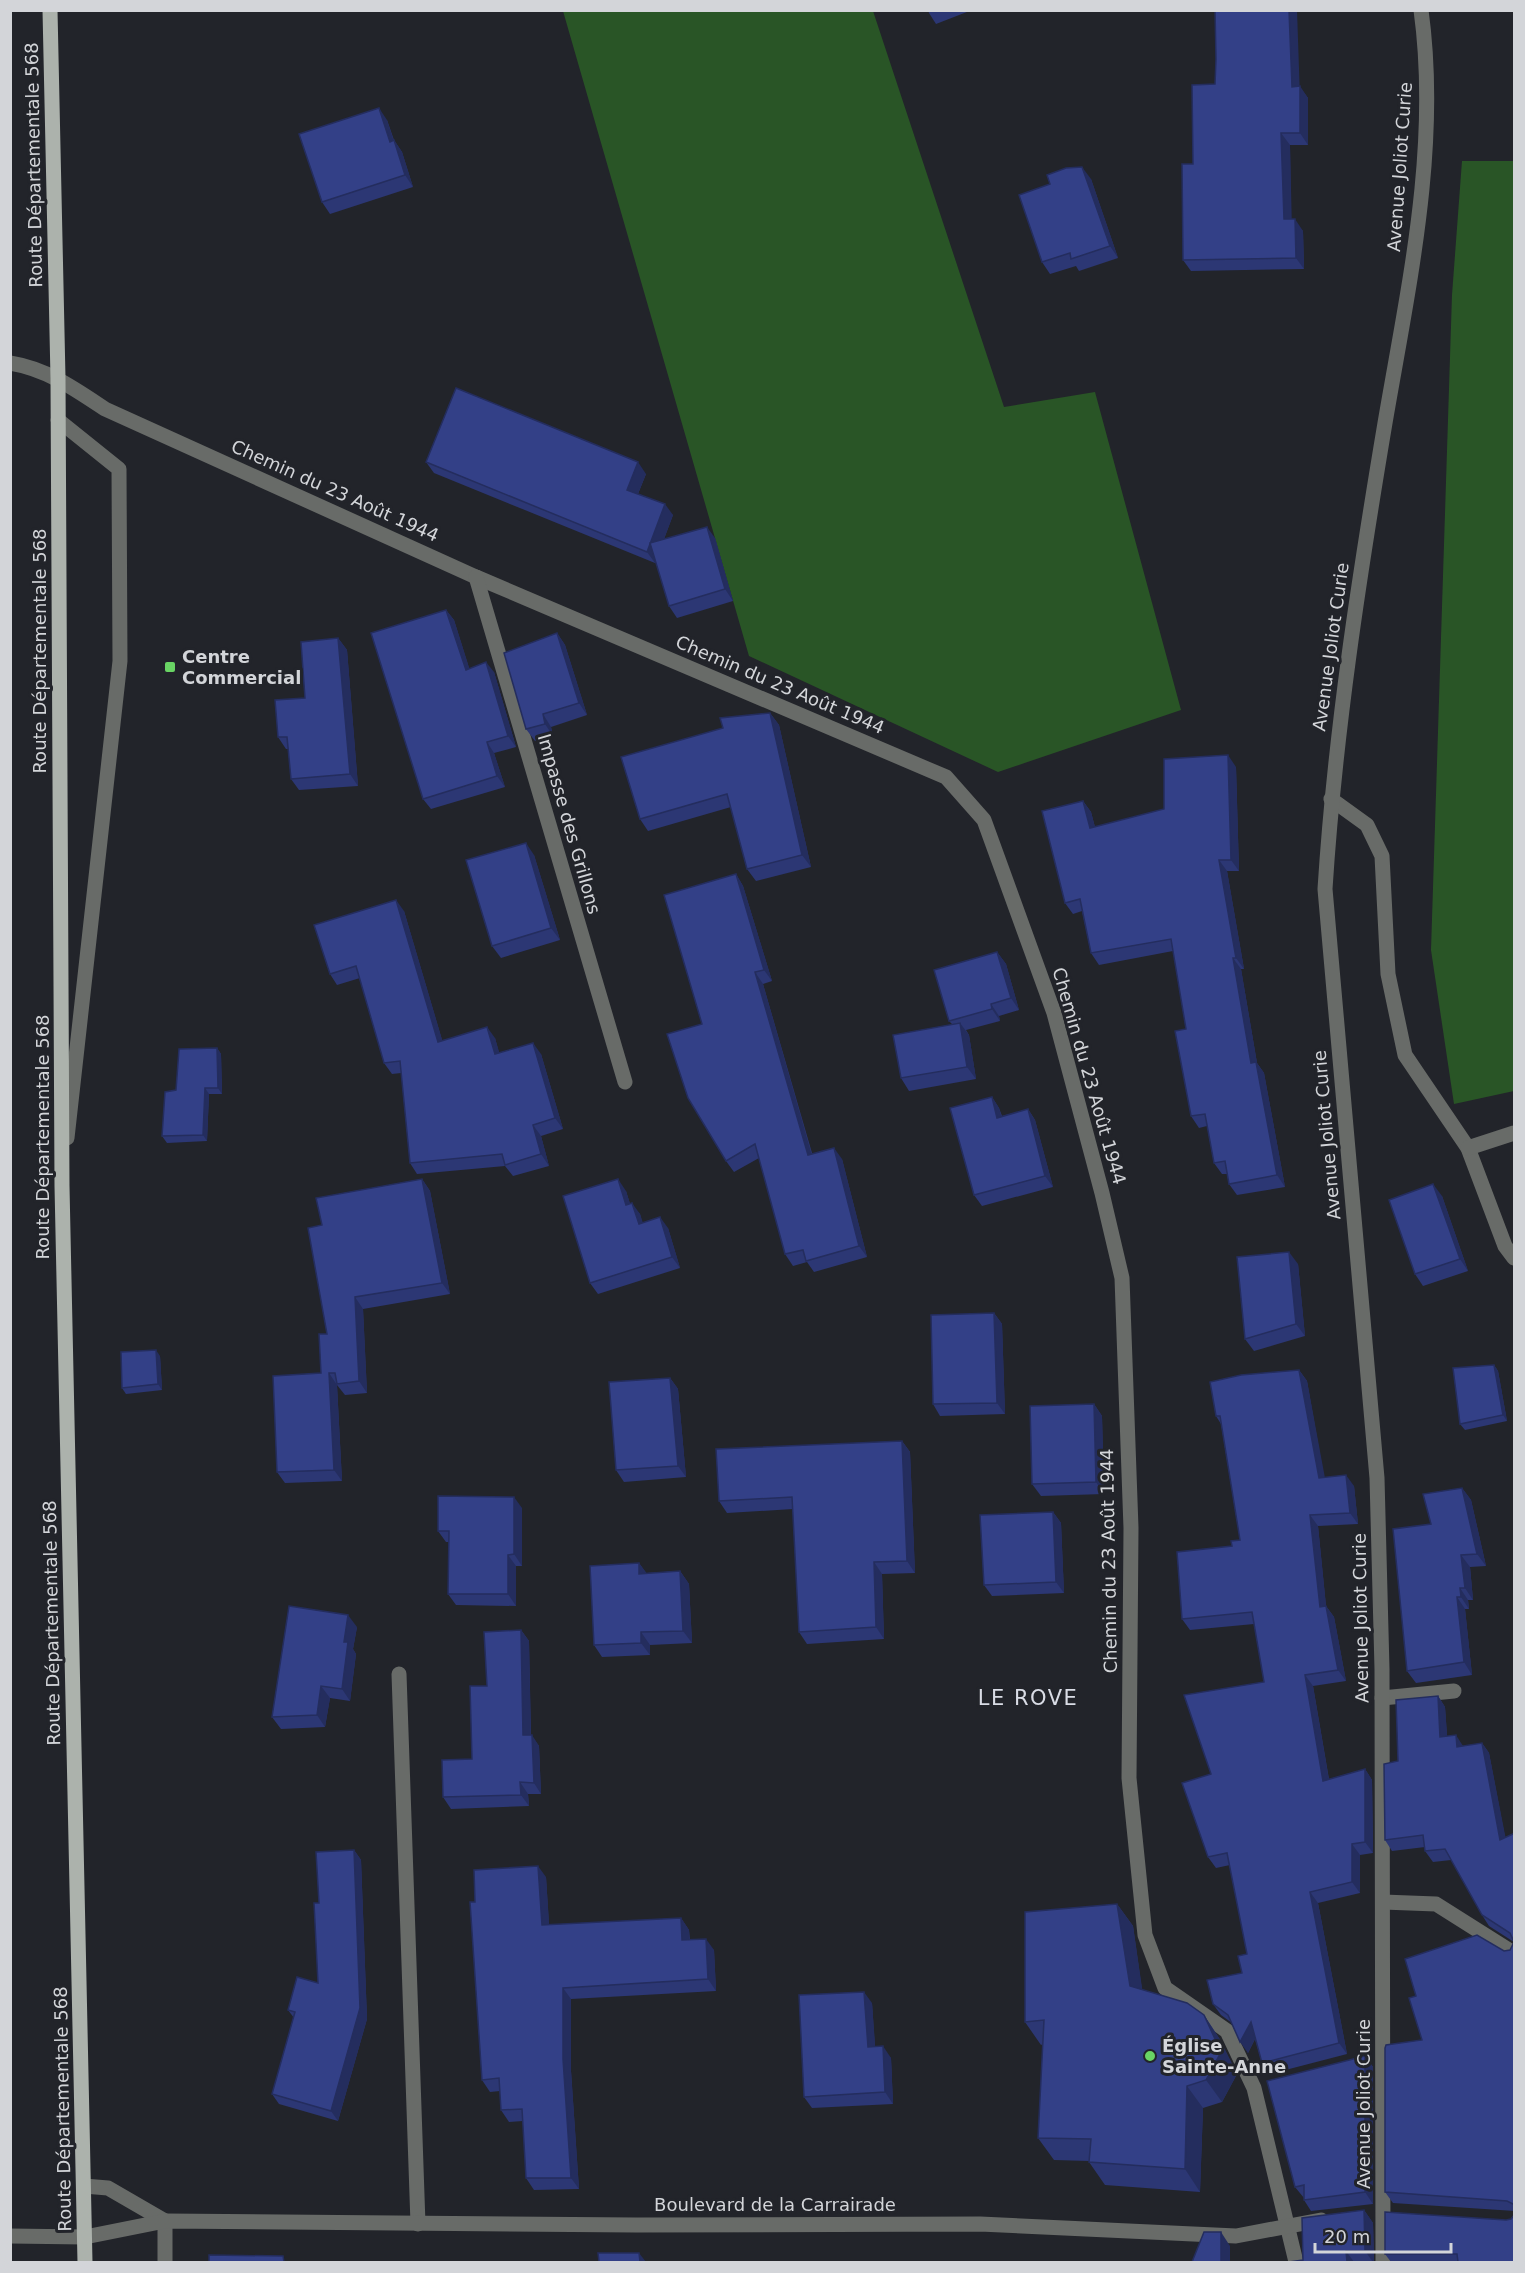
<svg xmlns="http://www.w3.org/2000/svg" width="1525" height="2273" viewBox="0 0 1525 2273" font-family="'DejaVu Sans',sans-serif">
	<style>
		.green { fill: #295526 }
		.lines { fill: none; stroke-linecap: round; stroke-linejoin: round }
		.minor { stroke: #686b68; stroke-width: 15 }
		.major { stroke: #acb2ac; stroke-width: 15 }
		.wall { fill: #2c3774 }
		.shaded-wall { fill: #242d5e }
		.building { fill: #334087; stroke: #242d5e; stroke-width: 1.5 }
		.poi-dot { fill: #69d464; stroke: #22242a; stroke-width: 2 }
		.labels { text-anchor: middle; stroke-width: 6; stroke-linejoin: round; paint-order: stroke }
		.street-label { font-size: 18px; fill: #d3d5d9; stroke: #22242a }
		.poi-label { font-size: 18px; font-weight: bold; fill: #d3d5d9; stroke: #22242a; text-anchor: start }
		.quarter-label { font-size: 21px; letter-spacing: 1.5px; fill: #d9dce5; stroke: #22242a }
	</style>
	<rect width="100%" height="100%" fill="#22242a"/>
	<g class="green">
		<polygon points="563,11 873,11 1004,407 1095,392 1181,710 998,772 749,656"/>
		<polygon points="1462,161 1514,161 1514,1091 1454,1104 1431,950 1452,295"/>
	</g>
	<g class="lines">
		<g class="minor">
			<path d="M10,363C47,369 75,389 105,409L476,577L946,777L984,820L1054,1013L1102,1193L1122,1278L1131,1528L1129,1778L1145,1935L1165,1988L1227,2031L1254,2088L1296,2262"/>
			<polyline points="58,420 119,469 120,661 67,1138"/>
			<polyline points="476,577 625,1082"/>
			<polyline points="1331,799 1367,825 1382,856 1388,974 1405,1055 1468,1148 1505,1246 1514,1258"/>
			<polyline points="1468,1148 1514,1133"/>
			<polyline points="399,1674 418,2224"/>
			<polyline points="1382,1698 1454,1691"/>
			<polyline points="1383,1902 1436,1904 1512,1952"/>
			<polyline points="84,2186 108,2188 165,2221"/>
			<polyline points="165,2221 165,2262"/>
			<polyline points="10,2236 85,2237 165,2221 636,2225 980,2224 1236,2236 1321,2220"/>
			<path d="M1383,2262L1382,1669L1377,1478L1325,889C1335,732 1359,578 1385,423C1408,288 1440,148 1421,10"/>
		</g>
		<polyline class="major" points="50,10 58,378 62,1186 85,2262"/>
	</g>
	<g class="wall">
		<polygon points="928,10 972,10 936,24 929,13"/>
		<polygon points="1299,86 1308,98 1308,145 1290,145 1291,219 1303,231 1304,269 1191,271 1183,260 1193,164"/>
		<polygon points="387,120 394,140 402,152 413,187 330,214 322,202"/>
		<polygon points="1091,179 1118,258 1079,271 1076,266 1050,274 1042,262"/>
		<polygon points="426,462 646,474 638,494 673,515 664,539 715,538 733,601 677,618 669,606 656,561 655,563 434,473"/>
		<polygon points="446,610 454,620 469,668 494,672 516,747 494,753 505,787 431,809 423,799"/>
		<polygon points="557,633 565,645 587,715 551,727 553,736 535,741 526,729"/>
		<polygon points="338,638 347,650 358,786 299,790 291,779 288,749 286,749 278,737 305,698"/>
		<polygon points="770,713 779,725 811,867 756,881 747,869 731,807 648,831 640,819 723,728"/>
		<polygon points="1236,767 1239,871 1227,871 1244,969 1241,969 1257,1063 1264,1073 1285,1187 1237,1195 1229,1184 1227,1174 1222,1174 1214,1163 1207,1126 1199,1128 1191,1116 1186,1029 1173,951 1099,965 1091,953 1082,911 1073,914 1065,903 1083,801 1091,812 1095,827 1164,809"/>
		<polygon points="534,855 560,940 501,958 492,946"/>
		<polygon points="736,874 743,886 772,981 763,984 812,1153 842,1159 867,1257 814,1272 807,1262 793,1266 785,1254 759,1158 734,1172 726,1161 702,1024"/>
		<polygon points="404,911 442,1040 495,1038 499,1053 541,1054 563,1129 541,1136 549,1166 513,1176 505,1166 417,1174 410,1163 401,1073 392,1074 384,1063 360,978 337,985 330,974"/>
		<polygon points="997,952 1006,964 1019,1010 999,1016 1000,1021 966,1030 969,1035 976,1079 909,1091 901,1078 952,1024 949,1021"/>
		<polygon points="217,1048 221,1054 222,1094 209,1094 207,1141 167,1143 162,1136 176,1090"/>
		<polygon points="992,1097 999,1108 1002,1116 1028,1109 1035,1120 1053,1187 982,1206 974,1195"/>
		<polygon points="422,1179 430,1191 450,1294 363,1309 367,1393 345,1395 337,1385 342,1481 285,1483 277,1472 321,1373 327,1334 322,1225"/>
		<polygon points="626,1191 630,1204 640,1214 642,1222 668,1228 680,1268 598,1294 590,1283"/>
		<polygon points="1442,1196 1468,1271 1423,1286 1415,1274"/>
		<polygon points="1298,1264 1305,1336 1254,1351 1245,1339"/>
		<polygon points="994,1313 1002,1324 1005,1414 940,1416 933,1404"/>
		<polygon points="160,1356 162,1390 126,1394 122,1388"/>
		<polygon points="1494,1365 1498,1371 1507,1421 1465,1430 1460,1424"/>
		<polygon points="1299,1370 1307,1381 1324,1477 1354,1486 1358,1524 1318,1526 1326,1606 1334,1617 1346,1681 1313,1686 1329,1779 1365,1769 1372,1780 1373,1853 1360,1855 1360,1893 1318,1903 1347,2054 1270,2074 1262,2063 1255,2039 1248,2053 1232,2023 1221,2015 1213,2004 1242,1973 1247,1954 1230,1865 1216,1868 1208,1857 1211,1774 1264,1682 1254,1624 1190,1630 1182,1619 1232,1546 1240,1540 1221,1424 1216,1416"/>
		<polygon points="670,1378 678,1389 686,1477 624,1482 616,1470"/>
		<polygon points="1094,1404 1102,1416 1104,1494 1041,1496 1032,1484"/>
		<polygon points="902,1441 910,1452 915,1573 882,1574 884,1639 807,1644 799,1632 793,1509 727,1513 719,1501"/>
		<polygon points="1462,1488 1471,1500 1486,1566 1470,1567 1473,1600 1468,1600 1469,1609 1465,1609 1472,1675 1416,1683 1407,1671 1431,1524"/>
		<polygon points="522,1508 522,1566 516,1566 516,1606 456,1605 448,1594 449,1542 446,1542 438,1531"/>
		<polygon points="1053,1512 1061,1523 1064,1593 992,1596 984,1585"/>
		<polygon points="639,1563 646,1573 680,1571 689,1584 692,1643 650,1645 650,1655 602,1657 594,1645"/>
		<polygon points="357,1627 353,1649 356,1654 350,1701 330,1698 325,1727 281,1729 272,1717"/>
		<polygon points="521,1630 529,1641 531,1735 539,1746 541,1794 528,1794 529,1806 451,1809 443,1797 472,1759 487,1686"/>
		<polygon points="1438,1696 1445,1707 1447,1736 1463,1746 1482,1743 1489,1753 1505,1837 1515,1833 1515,2211 1393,2203 1385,2192 1422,2040 1416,1996 1504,1951 1510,1950 1514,1942 1489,1926 1482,1915 1451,1860 1433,1862 1425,1851 1425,1847 1392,1851 1385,1840 1398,1761"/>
		<polygon points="354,1850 361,1860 367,2019 338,2121 279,2104 272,2094 294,2018 288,2010 318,1983 319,1903"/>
		<polygon points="546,1877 549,1925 681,1918 689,1930 690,1940 714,1950 716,1991 571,1999 571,2071 579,2189 534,2190 526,2178 523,2121 509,2122 501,2110 500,2091 490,2092 482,2080 475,1902"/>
		<polygon points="1117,1904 1133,1926 1142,1990 1204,2015 1219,2038 1237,2074 1222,2102 1203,2108 1200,2192 1105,2185 1089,2162 1089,2161 1054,2160 1038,2138 1043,2044 1041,2045 1025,2022"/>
		<polygon points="872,2003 875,2047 891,2058 893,2104 812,2108 804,2097"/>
		<polygon points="1365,2056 1373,2067 1373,2204 1311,2211 1304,2200 1304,2198 1295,2187"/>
		<polygon points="1364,2210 1373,2223 1374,2262 1289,2262 1303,2260"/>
		<polygon points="1511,2219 1515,2262 1391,2262 1385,2254"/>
	</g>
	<g class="shaded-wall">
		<polygon points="1289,10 1297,10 1300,98 1292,87"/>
		<polygon points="1300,86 1308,98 1308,145 1300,133"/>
		<polygon points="379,108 387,120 398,154 390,142"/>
		<polygon points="1281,133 1290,145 1292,231 1284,219"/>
		<polygon points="394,140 402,152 413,187 405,175"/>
		<polygon points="1082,167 1091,179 1118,258 1110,246"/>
		<polygon points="1295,219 1303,231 1304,269 1296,258"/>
		<polygon points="638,462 646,474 635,501 627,490"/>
		<polygon points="665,504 673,515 655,563 647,552"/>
		<polygon points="707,527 715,538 733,601 725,589"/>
		<polygon points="446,610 454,620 473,680 466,670"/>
		<polygon points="557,633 565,645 587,715 579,703"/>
		<polygon points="338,638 347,650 358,786 350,774"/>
		<polygon points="486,662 494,672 516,747 508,736"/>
		<polygon points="770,713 779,725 811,867 802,855"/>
		<polygon points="543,714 551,727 553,736 545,724"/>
		<polygon points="487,742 494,753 505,787 497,776"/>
		<polygon points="1228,755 1236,767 1239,871 1231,860"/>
		<polygon points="1083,801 1091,812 1098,839 1090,828"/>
		<polygon points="526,843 534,855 560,940 551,928"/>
		<polygon points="1219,860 1227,871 1244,969 1236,958"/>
		<polygon points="736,874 743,886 772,981 764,970"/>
		<polygon points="396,900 404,911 446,1053 438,1042"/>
		<polygon points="997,952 1006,964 1019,1010 1011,998"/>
		<polygon points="1233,958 1241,969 1257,1063 1264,1073 1285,1187 1277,1175 1251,1063"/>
		<polygon points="755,972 763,984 815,1166 808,1155"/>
		<polygon points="991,1004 999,1016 1000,1021 992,1009"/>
		<polygon points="960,1023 969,1035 976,1079 967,1067"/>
		<polygon points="487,1027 495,1038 503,1065 495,1054"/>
		<polygon points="533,1043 541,1054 563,1129 555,1118"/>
		<polygon points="217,1048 221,1054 222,1094 218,1088"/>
		<polygon points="205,1088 209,1094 207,1141 203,1135"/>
		<polygon points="992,1097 999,1108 1005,1129 997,1118"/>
		<polygon points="1028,1109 1035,1120 1053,1187 1045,1176"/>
		<polygon points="533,1125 541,1136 549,1166 541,1154"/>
		<polygon points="834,1148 842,1159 867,1257 859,1246"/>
		<polygon points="422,1179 430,1191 450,1294 442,1283"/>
		<polygon points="618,1179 626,1191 634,1216 626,1205"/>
		<polygon points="1433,1184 1442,1196 1468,1271 1460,1259"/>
		<polygon points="632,1203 640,1214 647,1235 639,1224"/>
		<polygon points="660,1217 668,1228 680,1268 672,1257"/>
		<polygon points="1289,1252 1298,1264 1305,1336 1296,1324"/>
		<polygon points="355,1297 363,1309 367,1393 359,1381"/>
		<polygon points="994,1313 1002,1324 1005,1414 997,1403"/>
		<polygon points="156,1350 160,1356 162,1390 158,1384"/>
		<polygon points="1494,1365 1498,1371 1507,1421 1503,1415"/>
		<polygon points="1299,1370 1307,1381 1327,1489 1319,1478"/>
		<polygon points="329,1373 337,1385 342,1481 334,1470"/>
		<polygon points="670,1378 678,1389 686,1477 678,1466"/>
		<polygon points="1094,1404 1102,1416 1104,1494 1096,1482"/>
		<polygon points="902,1441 910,1452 915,1573 907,1561"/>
		<polygon points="1346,1475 1354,1486 1358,1524 1350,1513"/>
		<polygon points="1462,1488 1471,1500 1486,1566 1477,1554"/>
		<polygon points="514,1497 522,1508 522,1566 514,1554"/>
		<polygon points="1053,1512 1061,1523 1064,1593 1056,1582"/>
		<polygon points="1310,1515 1318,1526 1326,1606 1334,1617 1346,1681 1338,1670 1320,1607"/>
		<polygon points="508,1555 516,1566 516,1606 508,1594"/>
		<polygon points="1461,1555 1470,1567 1473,1600 1465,1588"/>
		<polygon points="874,1562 882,1574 884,1639 876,1627"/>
		<polygon points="639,1563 648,1575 639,1574"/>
		<polygon points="680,1571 689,1584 692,1643 683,1631"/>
		<polygon points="1460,1588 1468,1600 1469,1609 1461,1597"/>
		<polygon points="1457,1597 1465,1609 1472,1675 1464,1662"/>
		<polygon points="348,1615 357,1627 353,1649 356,1654 350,1701 342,1689 344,1642"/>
		<polygon points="521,1630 529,1641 531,1746 523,1735"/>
		<polygon points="641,1632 650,1645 650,1655 641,1643"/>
		<polygon points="1305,1675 1313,1686 1331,1792 1323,1781"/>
		<polygon points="321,1686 330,1698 325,1727 317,1715"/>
		<polygon points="1438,1696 1445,1707 1448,1748 1440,1737"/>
		<polygon points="532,1735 539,1746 541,1794 534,1783"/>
		<polygon points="1456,1735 1463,1746 1457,1747"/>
		<polygon points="1482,1743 1489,1753 1508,1850 1500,1840"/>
		<polygon points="1365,1769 1372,1780 1373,1853 1365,1842"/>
		<polygon points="520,1782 528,1794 529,1806 521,1795"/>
		<polygon points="1352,1844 1360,1855 1360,1893 1352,1882"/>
		<polygon points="354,1850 361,1860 367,2019 338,2121 331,2111"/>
		<polygon points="538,1866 546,1877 550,1937 542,1925"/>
		<polygon points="1310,1892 1318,1903 1347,2054 1339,2043"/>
		<polygon points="1117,1904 1133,1926 1145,2008 1130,1986"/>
		<polygon points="681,1918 689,1930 690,1952 682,1940"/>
		<polygon points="706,1939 714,1950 716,1991 708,1979"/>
		<polygon points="563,1988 571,1999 571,2071 579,2189 571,2178 563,2059"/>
		<polygon points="864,1992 872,2003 876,2058 868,2047"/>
		<polygon points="1204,2015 1219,2038 1237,2074 1222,2102 1206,2080"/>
		<polygon points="1251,2022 1258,2033 1248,2053 1240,2042"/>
		<polygon points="883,2046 891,2058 893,2104 885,2092"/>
		<polygon points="1365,2056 1373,2067 1373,2204 1365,2192"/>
		<polygon points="1187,2086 1203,2108 1200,2192 1185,2169"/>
		<polygon points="1364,2210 1373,2223 1374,2262 1373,2262 1365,2251"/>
		<polygon points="1221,2232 1230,2246 1230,2262 1221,2262"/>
		<polygon points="1346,2251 1354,2262 1347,2262"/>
		<polygon points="639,2253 646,2262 640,2262"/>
	</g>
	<g class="building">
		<polygon points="1215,10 1289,10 1292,87 1300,86 1300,133 1281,133 1284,219 1295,219 1296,258 1183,260 1182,164 1193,164 1192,85 1215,84 1216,59"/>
		<polygon points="379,108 390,142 394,140 405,175 322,202 299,134"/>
		<polygon points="1082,167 1110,246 1071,259 1070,253 1042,262 1019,195 1050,184 1047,175 1066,168"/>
		<polygon points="456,388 638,462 627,490 665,504 647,552 426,462"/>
		<polygon points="707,527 725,589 669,606 650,543"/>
		<polygon points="446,610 466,670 486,662 508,736 487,742 497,776 423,799 371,633"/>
		<polygon points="557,633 579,703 543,714 545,724 526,729 504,653"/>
		<polygon points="338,638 350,774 291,779 287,737 278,737 275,700 305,698 301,642"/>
		<polygon points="770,713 802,855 747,869 727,794 640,819 621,757 723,728 720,718"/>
		<polygon points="1228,755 1231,860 1219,860 1236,958 1233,958 1251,1063 1256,1062 1277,1175 1229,1184 1225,1161 1214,1163 1205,1114 1191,1116 1175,1031 1186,1029 1171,939 1091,953 1080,899 1065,903 1042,811 1083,801 1090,828 1164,809 1164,759"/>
		<polygon points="526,843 551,928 492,946 466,860"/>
		<polygon points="736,874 764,970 755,972 808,1155 834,1148 859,1246 806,1261 803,1250 785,1254 755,1144 726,1161 688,1098 667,1034 702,1024 664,895"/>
		<polygon points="396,900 438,1042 487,1027 495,1054 533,1043 555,1118 533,1125 541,1154 505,1165 502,1154 410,1163 400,1061 384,1063 356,966 330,974 314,925"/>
		<polygon points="997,952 1011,998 991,1004 992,1009 949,1021 934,970"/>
		<polygon points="960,1023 967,1067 901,1078 893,1035"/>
		<polygon points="217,1048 218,1088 205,1088 203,1135 162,1136 165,1092 176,1090 179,1049"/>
		<polygon points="992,1097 997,1118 1028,1109 1045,1176 974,1195 950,1108"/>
		<polygon points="422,1179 442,1283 355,1297 359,1381 337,1384 335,1373 329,1373 334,1470 277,1472 273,1376 321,1373 319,1334 327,1334 308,1228 322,1225 316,1198"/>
		<polygon points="618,1179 626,1205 632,1203 639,1224 660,1217 672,1257 590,1283 563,1196"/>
		<polygon points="1433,1184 1460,1259 1415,1274 1389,1200"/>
		<polygon points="1289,1252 1296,1324 1245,1339 1237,1257"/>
		<polygon points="994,1313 997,1403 933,1404 931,1315"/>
		<polygon points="156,1350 158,1384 122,1388 121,1352"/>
		<polygon points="1494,1365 1503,1415 1460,1424 1453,1368"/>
		<polygon points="1299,1370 1319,1478 1346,1475 1350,1513 1310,1515 1320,1607 1326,1606 1338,1670 1305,1675 1323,1781 1365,1769 1365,1842 1352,1844 1352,1882 1310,1892 1339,2043 1262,2063 1251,2022 1240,2042 1228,2015 1213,2004 1207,1980 1242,1973 1238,1956 1247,1954 1227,1853 1208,1857 1182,1783 1211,1774 1184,1695 1264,1682 1252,1612 1182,1619 1177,1552 1232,1546 1231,1541 1240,1540 1220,1416 1216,1416 1210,1382 1241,1375"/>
		<polygon points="670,1378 678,1466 616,1470 609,1382"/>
		<polygon points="1094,1404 1096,1482 1032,1484 1030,1406"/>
		<polygon points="902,1441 907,1561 874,1562 876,1627 799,1632 792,1497 719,1501 716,1449"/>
		<polygon points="1462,1488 1477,1554 1461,1555 1465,1588 1460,1588 1461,1597 1457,1597 1464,1662 1407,1671 1393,1529 1431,1524 1423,1494"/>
		<polygon points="438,1496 514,1497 514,1554 508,1555 508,1594 448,1594 449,1531 438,1531"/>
		<polygon points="1053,1512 1056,1582 984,1585 980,1515"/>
		<polygon points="639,1563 639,1574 680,1571 683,1631 641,1632 641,1643 594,1645 590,1566"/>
		<polygon points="289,1606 348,1615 344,1642 348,1642 342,1689 321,1686 317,1715 272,1717"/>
		<polygon points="521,1630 523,1735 532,1735 534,1783 520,1782 521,1795 443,1797 442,1760 472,1759 470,1686 487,1686 484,1632"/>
		<polygon points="1438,1696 1440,1737 1456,1735 1457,1747 1482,1743 1500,1840 1515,1833 1515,2205 1507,2201 1385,2192 1385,2048 1386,2045 1422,2040 1409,1998 1416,1996 1405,1959 1477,1935 1504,1951 1510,1950 1514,1942 1510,1933 1482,1915 1445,1849 1425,1851 1423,1835 1385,1840 1384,1764 1398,1761 1396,1700"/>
		<polygon points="354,1850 360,2008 331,2111 272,2094 295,2012 288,2010 297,1977 318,1983 314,1903 319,1903 316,1852"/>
		<polygon points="538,1866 542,1925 681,1918 682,1940 706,1939 708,1979 563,1988 563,2059 571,2178 526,2178 522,2109 501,2110 499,2078 482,2080 470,1902 475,1902 474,1870"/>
		<polygon points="1117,1904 1130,1986 1187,2003 1204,2015 1221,2052 1206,2080 1187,2086 1185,2169 1089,2162 1091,2139 1038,2138 1044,2020 1025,2022 1025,1912"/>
		<polygon points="864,1992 868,2047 883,2046 885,2092 804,2097 799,1995"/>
		<polygon points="1365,2056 1365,2192 1304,2200 1304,2185 1295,2187 1267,2081"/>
		<polygon points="1364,2210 1365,2251 1346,2251 1347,2262 1289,2262 1303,2260 1302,2218"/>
		<polygon points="1385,2212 1506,2220 1511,2219 1515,2214 1515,2262 1458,2262 1457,2254 1385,2254"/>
		<polygon points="1204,2232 1221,2232 1221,2262 1192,2262"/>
		<polygon points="598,2253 639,2253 640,2262 599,2262"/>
		<polygon points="209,2255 283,2256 284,2262 289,2262 209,2262"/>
	</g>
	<g class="poi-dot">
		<rect x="164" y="661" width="12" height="12" rx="3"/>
		<circle cx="1150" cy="2056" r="6"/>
	</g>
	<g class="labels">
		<g class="street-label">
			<text transform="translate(34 165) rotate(-91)" y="6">Route Départementale 568</text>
			<text transform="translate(1400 167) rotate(-86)" y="6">Avenue Joliot Curie</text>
			<text transform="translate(335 491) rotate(24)" y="6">Chemin du 23 Août 1944</text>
			<text transform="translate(1331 647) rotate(-82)" y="6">Avenue Joliot Curie</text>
			<text transform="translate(40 651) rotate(-90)" y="6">Route Départementale 568</text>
			<text transform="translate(780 685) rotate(23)" y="6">Chemin du 23 Août 1944</text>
			<text transform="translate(569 824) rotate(74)" y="6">Impasse des Grillons</text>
			<text transform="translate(1089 1076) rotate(74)" y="6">Chemin du 23 Août 1944</text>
			<text transform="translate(1327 1135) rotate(-95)" y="6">Avenue Joliot Curie</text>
			<text transform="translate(43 1137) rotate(-90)" y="6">Route Départementale 568</text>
			<text transform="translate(1109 1561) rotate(-91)" y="6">Chemin du 23 Août 1944</text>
			<text transform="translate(1361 1618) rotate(-91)" y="6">Avenue Joliot Curie</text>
			<text transform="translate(52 1623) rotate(-91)" y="6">Route Départementale 568</text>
			<text transform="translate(1364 2104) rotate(-90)" y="6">Avenue Joliot Curie</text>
			<text transform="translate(63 2109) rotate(-91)" y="6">Route Départementale 568</text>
			<text x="775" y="2211">Boulevard de la Carrairade</text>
		</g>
		<g class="poi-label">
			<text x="182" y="663">Centre<tspan x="182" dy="21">Commercial</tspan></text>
			<text x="1162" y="2052">Église<tspan x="1162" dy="21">Sainte-Anne</tspan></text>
		</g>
		<g class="quarter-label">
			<text x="1028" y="1705">LE ROVE</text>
		</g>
	</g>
	<rect width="1525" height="2273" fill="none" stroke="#d3d5d9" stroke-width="24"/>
	<path d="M1315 2243v9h136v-9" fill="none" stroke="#d3d5d9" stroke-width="3"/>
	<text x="1324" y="2243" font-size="18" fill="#d3d5d9" stroke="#22242a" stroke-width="4.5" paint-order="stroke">20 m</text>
</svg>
